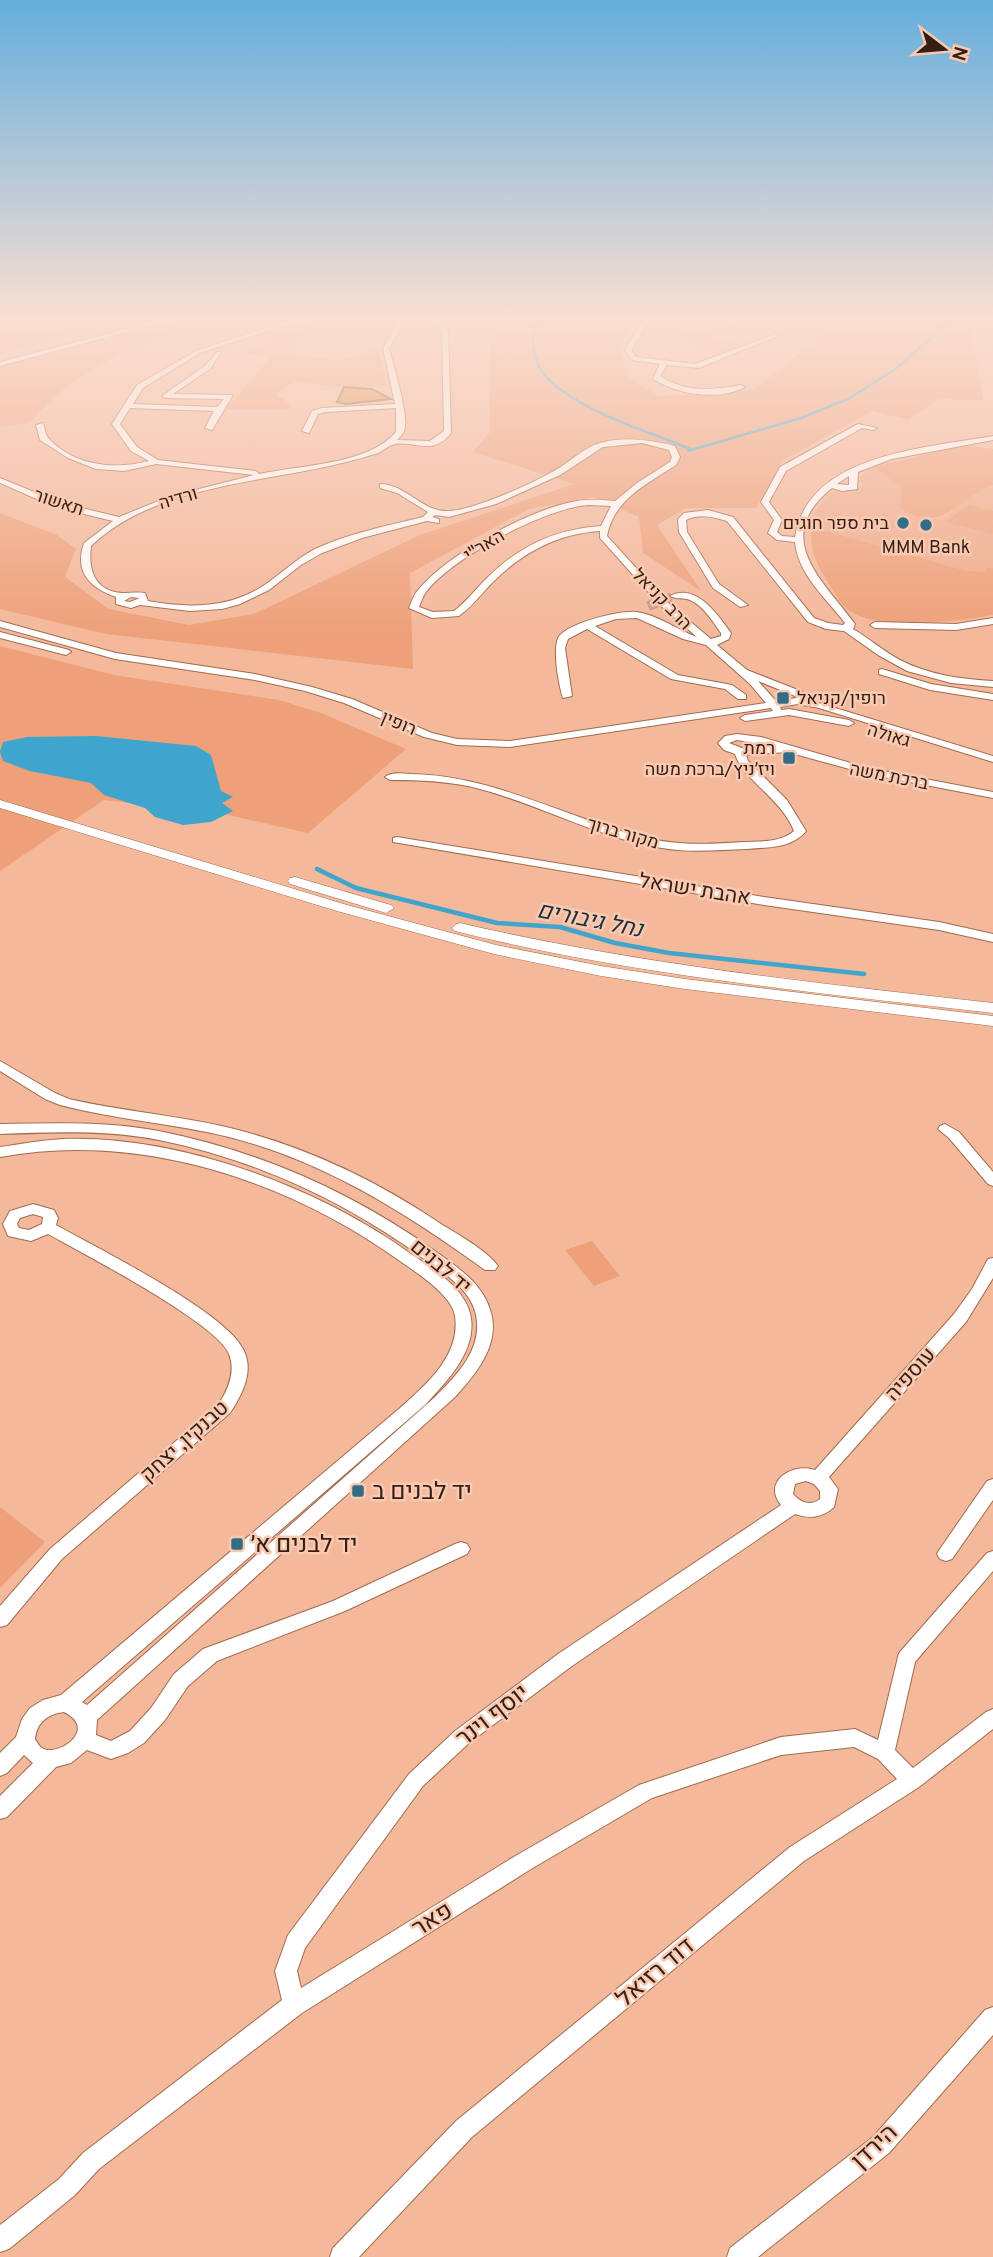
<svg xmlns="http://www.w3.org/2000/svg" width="993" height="2257" viewBox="0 0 993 2257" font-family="Overpass,Heebo,sans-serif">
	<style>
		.built { fill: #efac8b }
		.green { fill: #eea079 }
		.water { fill: #40a5cc }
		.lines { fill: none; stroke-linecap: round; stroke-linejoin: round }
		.stream-far1 { stroke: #40a5cc; stroke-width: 2.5 }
		.stream { stroke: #40a5cc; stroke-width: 4.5 }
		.building { fill: #d58b31; stroke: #7e5629; stroke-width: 2 }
		.minor-tunnel { stroke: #ce9980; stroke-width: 10; stroke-dasharray: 10 5; stroke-linecap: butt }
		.minor-casing { stroke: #a16b4f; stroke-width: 2 }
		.major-casing { stroke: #a16b4f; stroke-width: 1 }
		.minor { fill: #fff; fill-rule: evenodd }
		.major { fill: #fff; fill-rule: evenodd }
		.poi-dot { fill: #326d85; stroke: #f9c9b1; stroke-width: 2.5 }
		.labels { text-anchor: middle; stroke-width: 5; stroke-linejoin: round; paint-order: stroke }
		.far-street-label { font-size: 18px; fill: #351e13; stroke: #f9c9b1 }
		.far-poi-label { font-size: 18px; fill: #351e13; stroke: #f9c9b1; text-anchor: end }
		.street-label { font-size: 21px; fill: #351e13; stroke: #f9c9b1 }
		.water-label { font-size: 23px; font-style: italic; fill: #1b313b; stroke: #f9c9b1 }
		.near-poi-label { font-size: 24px; fill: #351e13; stroke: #f9c9b1; text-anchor: start }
		.near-street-label { font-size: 24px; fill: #351e13; stroke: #f9c9b1 }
	</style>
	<rect width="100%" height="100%" fill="#f4b89b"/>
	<polygon class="built" points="874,467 902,488 900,508 930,520 946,517 974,491 993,485 993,570 985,576 812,527 814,514 828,494 842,489 856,490 864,484 858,481 859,477"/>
	<g class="green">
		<polygon points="0,320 126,320 0,354"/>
		<path d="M184,320H215C146,340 77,366 30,423L0,427V367Z"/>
		<path d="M347,320L330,333C311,329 299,340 285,352L338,361L379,348L386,386L335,387L294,381L276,395L286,401L290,407L286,410H226L271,356L242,353L271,339L259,334L307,323Z"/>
		<polygon points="480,320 634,320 621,346 625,375 659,396 753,390 832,328 791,320 969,320 983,400 939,399 908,420 872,411 782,461 756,508 686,508 657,525 701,591 643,553 639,517 593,497 529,509 410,573 413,669 106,634 0,609 0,513 57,535 76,549 65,577 109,609 189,625 254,614 420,535 574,484 473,452 490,432 490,332"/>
		<polygon points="684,320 718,320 711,337 743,345 715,354 676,334"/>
		<path d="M964,445L993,449V485C953,499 947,536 900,508L902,488L874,467Z"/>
		<polygon points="969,505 993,511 993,534 945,522"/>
		<path d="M812,527L967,571L984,572L986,568H993V615C959,621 874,633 846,608C838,601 834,590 828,582C816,563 809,549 812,527Z"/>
		<polygon points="0,646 114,675 279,700 321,713 406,749 308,833 219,813 104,800 0,871"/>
		<polygon points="592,1241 620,1276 594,1286 565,1250"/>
		<polygon points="0,1507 45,1542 0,1588"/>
	</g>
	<polygon class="water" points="96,736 196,746 211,755 221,791 233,797 222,803 233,811 211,822 183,825 155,817 145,808 104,795 91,783 30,771 3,761 0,752 3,742 27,737"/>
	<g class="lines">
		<g class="stream-far1">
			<path d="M537,320C530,339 533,366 549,380C584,413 646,430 690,449"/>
			<polyline points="688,451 801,418 850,398 894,370 935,335 947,320"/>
		</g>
		<polyline class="stream" points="317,869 356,888 497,923 560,927 615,943 669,953 864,974"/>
	</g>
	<polygon class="building" points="344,387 372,389 391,399 346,404 337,402"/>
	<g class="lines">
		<polyline class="minor-tunnel" points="648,606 675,596"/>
		<g class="minor-casing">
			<g id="minor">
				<polygon points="159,320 172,320 0,366 0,362"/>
				<path d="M293,320H314L283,326L200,353L143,388L133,404L217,407L224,399L166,398L162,396L206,365L217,352H221L211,368L173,394L233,395L212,430L205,428L214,411L130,408L120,424L137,447L158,460L256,471L259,474C300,465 368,465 396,432V408L326,412L318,414L309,433L302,431L312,411L322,408L395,404L383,348L399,320H405L389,348C393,366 410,416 404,431C403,434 399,438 397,440L430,441L444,431L442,331L432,320H439L448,331L451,433C432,458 412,438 392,445C387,447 382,451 378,453C366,457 354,460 342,463C261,483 155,485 91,546C88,569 94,591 122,593C130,593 137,592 145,593L148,601C187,608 228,609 263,586C281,574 296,559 315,549C349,533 387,526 423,517L428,512L397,493L380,488V484C406,484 423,513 449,511C474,510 531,484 554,471C569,463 584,447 600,443C625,436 651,440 675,446L680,457L676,465C647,484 614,499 607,536L667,602L711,639L721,636V633C712,621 703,604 687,599C681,598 676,599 670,596C696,582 718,615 731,633L729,639L717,645L747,670L803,692L809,700L993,756V762L819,708L798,704L780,707L781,710L789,709L849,720L854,723L849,726L789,715L745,721L740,718L745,715L773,711L771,708L510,747L457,745L424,737L344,703L305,691L255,680L115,659L0,627V621L116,653L255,674L312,687L352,699L432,733L457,739L510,741L766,703L750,684L706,645L683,639L637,618L616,619L595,626L678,675L732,685L746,695V699H738L725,689L671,679L587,629L568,639L565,648L572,696L563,698C559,686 551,645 560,635C573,622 620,610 637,612C658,615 677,630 697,637L661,606L600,538V531C556,534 521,553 490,585C480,596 471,607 459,616L432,618L409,608C412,601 414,594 419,589C448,554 532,508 577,501C590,499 602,500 615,501L637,483L670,462L672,457L669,450L642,443L603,447L560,475L496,504L449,517L436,515L432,517L439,519V523L427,521L362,538L322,553L301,565L269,590L240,604L222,609L190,611L140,605L131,608L116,604V597C90,588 74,572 84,543L113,521L55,507L0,483V478L61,503L119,517L168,497L254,475L156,464L124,471L96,469L68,458L40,440L36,425L43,423C45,428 45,435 49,439C75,466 115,470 149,461L131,451L112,424L137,385L196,351L280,323ZM589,505L611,506L601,526C554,529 517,547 485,580C474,591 466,602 454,611L433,612L419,607C421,602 423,596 426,592C451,558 547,507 589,505ZM131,597L139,598H140L130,602L124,601ZM758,681L795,696L797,698L776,701Z"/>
				<path d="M643,320H650L631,350L636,357L695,364L775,334L780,335L699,368L667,365L660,376C685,393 713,390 741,385L745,387C718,401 678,395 653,379L660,364L632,360L625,350Z"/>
				<polygon points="730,320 737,320 731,327 727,327"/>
				<path d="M858,424L877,428L873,430L862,428L786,471L769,502L782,520L777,532L782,536L795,537C808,453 928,448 993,436V440L892,459L858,472L857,489L842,491L832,488C770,538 823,580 855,624L853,629C870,639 883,651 900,660C929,675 961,679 993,681V687L951,683L907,671L878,655L844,631L826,629L808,622L727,521C713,517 700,513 686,520L687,532L719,584L748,605L740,607L713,588L679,532L678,519L684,513L708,510L733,517L814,618L828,623L843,625L845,623C826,598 798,575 795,542L777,540L768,533L774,520L761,502L780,467ZM849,476V485L837,484Z"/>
				<polygon points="993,618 993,624 956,630 875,628 870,625 875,622 956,624"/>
				<polygon points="0,632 69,650 71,652 66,655 0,638"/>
				<polygon points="882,669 931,684 993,694 993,700 930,690 879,674 879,670"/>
				<path d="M737,734L761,737L868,768L993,792V798L868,774L787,752L746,755L748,761L787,800L806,831C791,849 768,847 747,849C719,850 690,853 662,848C598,838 541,805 480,789C451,781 420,780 390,780L385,777C391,772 401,773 410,774C495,775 566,819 647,838C679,846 711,844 743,842C761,841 780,843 794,831C781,798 743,780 735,754L724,750L718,743L725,736ZM737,740L769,746L742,748L729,743Z"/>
				<polygon points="397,837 764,897 939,922 993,934 993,942 939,930 764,905 393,842 393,838"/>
				<path d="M0,1061L55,1093L69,1099C121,1111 174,1115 226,1127C302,1145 374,1179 438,1222C455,1233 487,1250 498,1266L495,1270H485C406,1213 324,1161 229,1137C173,1123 116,1120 60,1105L45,1099L0,1071Z"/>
				<path d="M0,1124C53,1123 107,1121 159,1131C259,1151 352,1192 435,1251C457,1267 484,1284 491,1313C500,1345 476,1374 455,1397L97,1720L96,1735L111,1741L130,1731L151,1708L174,1674L203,1649L333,1601L455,1544L461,1542L467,1544L470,1549L467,1554L345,1611L217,1661L188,1686L165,1720L144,1743L128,1753L111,1759L87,1750L71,1763L56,1767L7,1817L0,1819V1796L33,1763L24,1755L7,1773L0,1776V1753L16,1737L22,1719L30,1708L43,1700L61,1695L400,1408C426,1385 461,1355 455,1316C452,1295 417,1273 400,1261C287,1180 139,1131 0,1157V1147C21,1144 42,1140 63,1139C179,1135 318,1187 411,1254C433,1269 467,1289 471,1318C476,1352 447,1381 426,1404L82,1702L87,1705L435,1397C457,1375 483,1349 476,1315C471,1290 446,1275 427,1261C347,1202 257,1160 159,1140C107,1130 53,1132 0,1134ZM64,1712C100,1730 56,1758 42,1748C39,1746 37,1742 35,1739C37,1722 48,1714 64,1712Z"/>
				<polygon points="945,1124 959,1132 993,1172 993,1186 988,1184 949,1138 938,1129 940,1126"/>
				<path d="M33,1204L54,1210L58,1218L56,1225C97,1248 224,1311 243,1349C255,1371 242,1395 230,1413L62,1559L7,1625L0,1627V1606L50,1549L218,1405C228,1390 236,1372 229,1354C217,1323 82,1253 48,1234L31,1241L8,1236L3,1224L10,1211ZM33,1214L43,1217L42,1224L29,1230L19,1228L17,1224L20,1218Z"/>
				<path d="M993,1258V1278L966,1322L829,1477L838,1489L834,1507C822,1518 810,1519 795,1514L572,1666L469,1743L423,1786L305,1948L297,1971L301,1988L517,1855L639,1785L781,1737L855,1729L878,1740L899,1653L987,1553L993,1551V1571L915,1662L895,1750L913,1768L986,1712L993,1709V1729L919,1787L804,1861L472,2137L359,2257H330L333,2248L456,2121L790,1847L897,1779L878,1759L854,1747L781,1755L652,1798L531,1869L302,2013L99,2169L75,2195L9,2249L0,2252V2225L59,2179L83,2153L282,2000L275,1971L288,1935L409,1774L455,1731L558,1654L781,1505C762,1482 792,1462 815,1470L954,1314L972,1289L988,1259ZM806,1481L814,1484L820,1491V1499C810,1507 800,1502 793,1494L795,1484Z"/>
				<polygon points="993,1479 993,1500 952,1559 946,1561 940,1559 937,1554 940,1549 987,1481"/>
				<polygon points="993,2007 993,2035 889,2153 758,2257 727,2257 730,2248 873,2137 985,2010"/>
			</g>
		</g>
		<g class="major-casing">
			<g id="major">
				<polygon points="0,800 347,905 496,945 601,966 685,979 993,1016 993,1026 685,989 601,976 494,954 337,911 0,808"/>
				<polygon points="295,877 391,905 394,908 386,913 290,884 288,881 290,878"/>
				<path d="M460,923C636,964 814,983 993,1003V1013C813,992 631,975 455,931L452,928L455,925Z"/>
			</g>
		</g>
		<use href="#minor" class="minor"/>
		<use href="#major" class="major"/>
	</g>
	<linearGradient id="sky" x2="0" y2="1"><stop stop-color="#65aedd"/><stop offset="0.5" stop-color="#fadfd2"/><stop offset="1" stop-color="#fadfd2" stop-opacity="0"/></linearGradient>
	<rect width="993" height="636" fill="url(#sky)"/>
	<g class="poi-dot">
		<circle cx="903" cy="523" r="7"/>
		<circle cx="926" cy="525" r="7"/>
		<rect x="776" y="691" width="14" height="14" rx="3.5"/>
		<rect x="782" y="751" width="14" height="14" rx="3.5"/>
		<rect x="351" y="1484" width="14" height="14" rx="3.5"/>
		<rect x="230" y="1537" width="14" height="14" rx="3.5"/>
	</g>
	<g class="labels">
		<g class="far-street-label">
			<text transform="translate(178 498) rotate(-16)" y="6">ורדיה</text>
			<text transform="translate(59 502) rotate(18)" y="6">תאשור</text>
			<text transform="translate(484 545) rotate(-31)" y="6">האר"י</text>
			<text transform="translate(662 599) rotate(46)" y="6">הרב קניאל</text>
			<text transform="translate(399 723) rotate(23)" y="6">רופין</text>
			<text transform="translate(889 735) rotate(17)" y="6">גאולה</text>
			<text transform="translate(889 776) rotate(11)" y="6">ברכת משה</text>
			<text transform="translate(623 833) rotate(16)" y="6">מקור ברוך</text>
		</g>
		<g class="far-poi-label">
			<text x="889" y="529">בית ספר חוגים</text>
			<text x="926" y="553" text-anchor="middle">MMM Bank</text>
			<text x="797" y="704" text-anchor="start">רופין/קניאל</text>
			<text x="775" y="754">רמת<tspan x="775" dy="21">ויז׳ניץ/ברכת משה</tspan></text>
		</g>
		<g class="street-label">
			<text transform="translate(695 889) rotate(9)" y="7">אהבת ישראל</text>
			<text transform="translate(441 1266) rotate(40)" y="7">יד לבנים</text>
			<text transform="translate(910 1374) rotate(-48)" y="7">עוספיה</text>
			<text transform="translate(184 1441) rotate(-42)" y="7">טבנקין, יצחק</text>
		</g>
		<g class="water-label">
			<text transform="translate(590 919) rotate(11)" y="8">נחל גיבורים</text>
		</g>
		<g class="near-poi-label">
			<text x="372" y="1499">יד לבנים ב</text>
			<text x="251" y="1552">יד לבנים א׳</text>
		</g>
		<g class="near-street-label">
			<text transform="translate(492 1715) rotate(-38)" y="8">יוסף וינר</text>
			<text transform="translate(432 1919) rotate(-32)" y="8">פאר</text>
			<text transform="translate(655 1972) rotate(-40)" y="8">דוד רזיאל</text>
			<text transform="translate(874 2146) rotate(-43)" y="8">הירדן</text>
		</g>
	</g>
	<g transform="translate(944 49) rotate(106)" stroke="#f9c9b1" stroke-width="5" paint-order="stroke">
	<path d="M0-5L12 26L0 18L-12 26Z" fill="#351e13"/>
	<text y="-10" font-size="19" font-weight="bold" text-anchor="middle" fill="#351e13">N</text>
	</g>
</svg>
